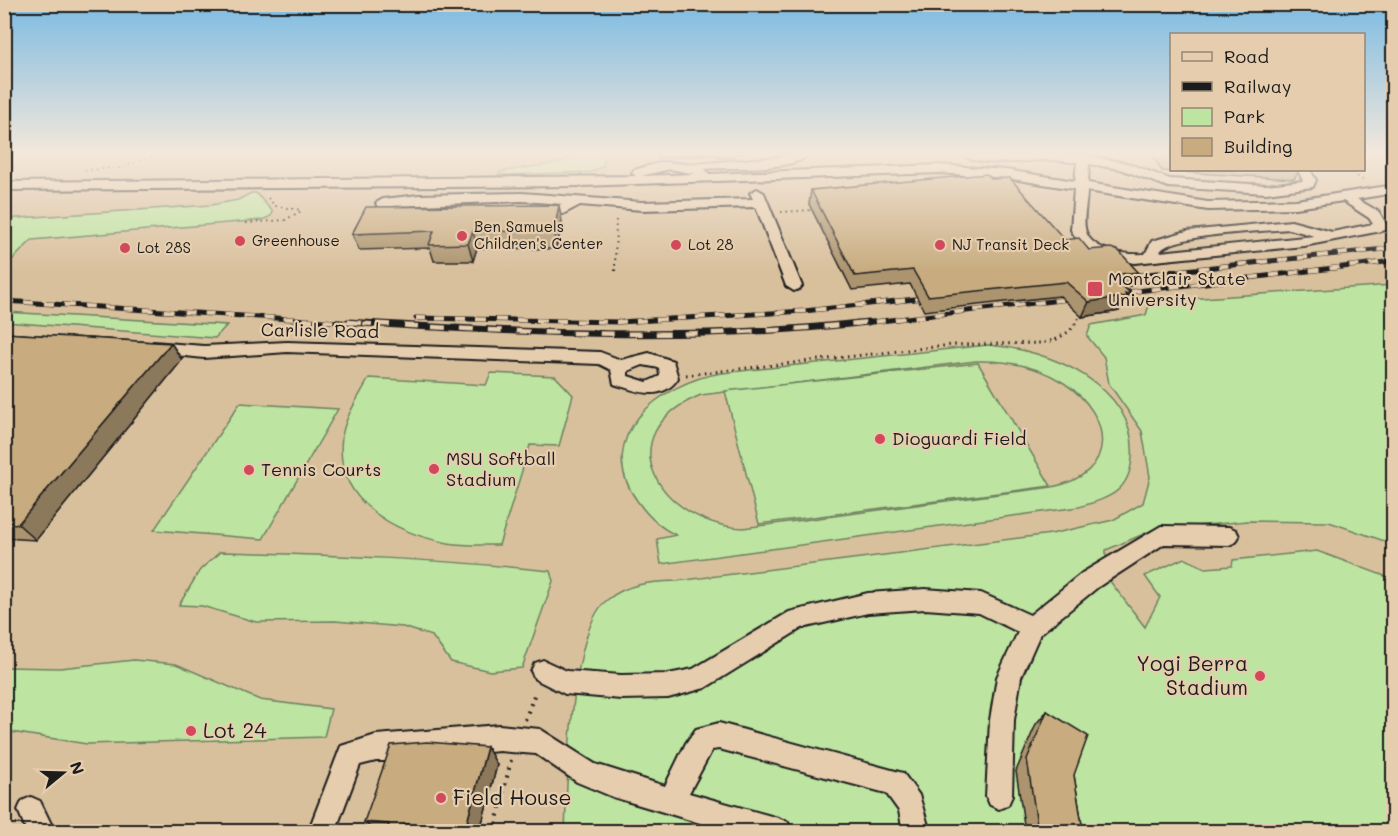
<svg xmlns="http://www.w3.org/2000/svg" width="1398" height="836" viewBox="0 0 1398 836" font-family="Mali,sans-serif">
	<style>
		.built { fill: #d9c09d }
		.green { fill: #bde5a1; stroke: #6c805e; stroke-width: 1.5; fill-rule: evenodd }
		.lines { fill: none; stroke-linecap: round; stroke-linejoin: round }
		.minor-casing { stroke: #1c1c1c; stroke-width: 4 }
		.path-far2 { stroke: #1c1c1c; stroke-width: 2; stroke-dasharray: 1.5 4; stroke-linecap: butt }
		.path-far1 { stroke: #1c1c1c; stroke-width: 3; stroke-dasharray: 1.5 4.5; stroke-linecap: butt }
		.path { stroke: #1c1c1c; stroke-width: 4; stroke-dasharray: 2 6; stroke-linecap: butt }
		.minor { fill: #e6cdae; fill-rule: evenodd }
		.rail-far1-casing { stroke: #1c1c1c; stroke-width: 5 }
		.rail-casing { stroke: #1c1c1c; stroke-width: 7 }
		.rail-far1 { stroke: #e6cdae; stroke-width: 4; stroke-dasharray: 10; stroke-linecap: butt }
		.rail { stroke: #e6cdae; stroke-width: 4.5; stroke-dasharray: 14; stroke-linecap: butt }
		.wall { fill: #ac946e; stroke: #1c1c1c; stroke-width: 1.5 }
		.shaded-wall { fill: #8c785a; stroke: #1c1c1c; stroke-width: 1.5 }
		.building { fill: #c8ac80; stroke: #1c1c1c; stroke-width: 1.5 }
		.poi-dot { fill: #d1495b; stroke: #e6cdae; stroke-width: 2 }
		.labels { text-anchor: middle; stroke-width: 4.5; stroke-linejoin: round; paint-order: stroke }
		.far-poi-label { font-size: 15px; fill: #1c1c1c; stroke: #e6cdae; text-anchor: start }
		.poi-label { font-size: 18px; fill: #1c1c1c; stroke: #e6cdae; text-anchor: start }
		.street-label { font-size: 18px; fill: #1c1c1c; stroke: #e6cdae }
		.near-poi-label { font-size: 21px; fill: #1c1c1c; stroke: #e6cdae; text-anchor: start }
	</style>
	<rect width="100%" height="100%" fill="#e6cdae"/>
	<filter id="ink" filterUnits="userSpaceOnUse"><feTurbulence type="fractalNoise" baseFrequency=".0167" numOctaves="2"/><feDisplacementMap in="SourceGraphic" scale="12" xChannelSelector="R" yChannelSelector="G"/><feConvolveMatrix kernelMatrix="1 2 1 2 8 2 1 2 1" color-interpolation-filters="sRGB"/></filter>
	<g filter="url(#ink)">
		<polygon class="built" points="5,153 1171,153 1172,170 1364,170 1364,153 1393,153 1393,831 5,831"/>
		<g class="green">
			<polygon points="578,153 606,153 603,166 591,172 498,175 500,172 560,162 577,156"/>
			<polygon points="251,193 256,193 273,212 271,216 262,220 32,240 5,267 5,219 211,205 238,200"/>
			<path d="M1393,285V544L1329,522L1248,521L1153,530L1106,550V576L1145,627L1160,597L1145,576L1184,558L1205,568L1232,566L1233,560L1317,551L1393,579V831L565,832C567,783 570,629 607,600C628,583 651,582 677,581L1051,534L1113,520L1143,503L1150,477L1142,431L1109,384L1104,357L1087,336L1091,325L1146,315L1148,308L1158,301Z"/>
			<polygon points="4,312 5,312 227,325 215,338 5,322"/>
			<path d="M988,345C1048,349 1138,385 1132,458C1129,493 1108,498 1079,507L661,564L657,539L676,535C660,528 648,516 638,502C590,437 661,382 722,373ZM976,361C1007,360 1037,366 1064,383C1114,416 1118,474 1052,487L743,528C659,523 605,434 701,395Z"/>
			<polygon points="978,363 1051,486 759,524 725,391"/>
			<path d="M491,373L555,376L573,395L559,446L530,445L499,545C482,545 464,546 448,543C395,533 333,501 342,437C345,416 359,397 369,378L486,385Z"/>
			<polygon points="240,403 338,409 263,539 154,530"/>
			<path d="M220,552C330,555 441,559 550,571L553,581L522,668L490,671L451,662L432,636L403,627L335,621L256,622L202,606L179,605L200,570Z"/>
			<polygon points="134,660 176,664 260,700 331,709 324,737 87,744 5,731 5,667 60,668"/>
		</g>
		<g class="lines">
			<g class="minor-casing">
				<g id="minor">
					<path d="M794,153H811C791,173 733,166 705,169L709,174L939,165L1006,170L1075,181L1077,162C1067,162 1058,160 1048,160C1026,160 978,169 960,153L1006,156L1041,153L1083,155L1127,163L1170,179L1266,185L1303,181L1298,170H1310L1316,180L1313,187L1266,193L1168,187L1120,169L1089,164L1088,183L1208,202L1296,200L1394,185V193L1357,199L1379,212L1388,227L1386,230L1304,246L1135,263L1101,258L1082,247L1071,230L1074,189L1006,178L939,173L582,186L4,190V182L636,176L632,173L634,170L662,162L692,164L779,157ZM670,169L695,174L641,176ZM1087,191L1208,210L1296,208L1343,201L1369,218L1373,224L1332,232L1291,221L1187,231L1152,241L1145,254C1127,255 1089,252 1085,228C1083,217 1087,202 1087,191ZM1290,229L1314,236L1160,252C1169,234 1267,231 1290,229Z"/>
					<polygon points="757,189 764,193 802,286 799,289 794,291 786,286 756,207 642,210 580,205 563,214 536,217 529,213 531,210 563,204 522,201 391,206 392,209 409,212 411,215 404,219 381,215 376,203 383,199 419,195 522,193 642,202 753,199 750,193"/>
					<path d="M153,342L204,346L287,342L600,352L621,360L649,353L673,361L678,378C662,403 636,391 614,384L611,370L599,364L287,352L204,358L147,352L145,348ZM643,365L659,368L660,376L647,382L628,376V371Z"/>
					<polygon points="1161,526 1229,527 1236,530 1239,536 1236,542 1229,545 1164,544 1098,587 1040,634 1021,677 1014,720 1012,796 1008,805 999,809 990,805 986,796 990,720 997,677 1018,632 979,613 925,609 868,613 802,628 705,688 668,698 621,699 565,694 535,679 531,671 535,663 543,660 567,671 621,675 668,674 693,669 789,612 868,593 925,589 981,593 1030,615 1082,573"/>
					<polygon points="719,723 903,773 919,795 930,832 903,832 899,811 886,793 719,749 712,750 689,793 778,818 788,822 791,832 730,832 613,797 577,782 536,754 499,751 402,761 376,761 360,765 335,832 308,832 341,746 376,735 499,725 540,729 595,764 665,786 686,743 696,729"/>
					<polygon points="31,797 40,801 55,832 27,832 18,810 22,801"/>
				</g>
			</g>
			<g class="path-far2">
				<polyline points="173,153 178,155"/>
				<polyline points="287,153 292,155"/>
				<polyline points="261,155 268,153"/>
				<polyline points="85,170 119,168 163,153"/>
				<polyline points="1348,170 1363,180"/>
				<polyline points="268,198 275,206 302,210"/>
				<polyline points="781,212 812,210"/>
				<polyline points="246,223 285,220 303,210"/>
				<polyline points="615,271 616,216"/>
				<polyline points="1075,324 1082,314"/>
			</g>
			<polyline class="path-far1" points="686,375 952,345 1040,343 1055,340 1070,331 1076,322"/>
			<g class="path">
				<polyline points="525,720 536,690"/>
				<polyline points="494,832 511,760"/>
			</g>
			<use href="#minor" class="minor"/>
			<g class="rail-far1-casing">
				<g id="rail-far1">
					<polyline points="1119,277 1394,248"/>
					<polyline points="1111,294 1394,261"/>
					<polyline points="4,301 372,324"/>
					<polyline points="416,318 619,322 804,311 934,297"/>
					<polyline points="855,324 1078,298"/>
				</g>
			</g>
			<g class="rail-casing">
				<path id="rail" d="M348,322C522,333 694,342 868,322"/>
			</g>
			<use href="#rail-far1" class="rail-far1"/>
			<use href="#rail" class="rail"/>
		</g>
		<g class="wall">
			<polygon points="657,153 750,153 734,154 734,157 718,158 717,155 658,158"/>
			<polygon points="1151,153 1172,153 1172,170 1299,170 1294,179 1162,171"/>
			<polygon points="992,179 1065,240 1138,272 1131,286 1124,287 1130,293 1122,308 1120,308 1119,311 1082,317 1060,296 924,311 910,284 852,290 809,204 811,190"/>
			<polygon points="562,221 557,249 477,248 473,261 434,261 430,248 359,250 352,234"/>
			<polygon points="4,333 171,343 182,360 36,540 4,538"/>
			<polygon points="1047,711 1074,775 1083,831 1025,831 1016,771 1036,724"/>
			<polygon points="487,747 497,765 480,831 375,831 364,822"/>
		</g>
		<g class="shaded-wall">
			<polygon points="559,205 562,221 557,249 554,232"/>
			<polygon points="473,231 477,248 473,261 468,244"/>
			<polygon points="1130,293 1122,308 1120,308 1119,311 1082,317 1089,302"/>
			<polygon points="171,343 182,360 36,540 18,524"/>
			<polygon points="487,747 497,765 480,831 466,831 465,830"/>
			<polygon points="405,824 412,831 402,831"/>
		</g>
		<g class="building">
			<polygon points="987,174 992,179 1010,178 1065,240 1079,238 1089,250 1111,248 1119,251 1138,272 1111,275 1130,293 1125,294 1127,296 1089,302 1066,282 928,296 913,270 855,276 811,190"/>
			<polygon points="559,205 554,232 473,231 468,244 429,245 434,231 352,234 366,207"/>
			<polygon points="4,333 171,343 18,524 4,523"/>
			<polygon points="1047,711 1088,736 1074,775 1083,831 1038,831 1027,759"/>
			<polygon points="427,742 487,747 465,830 405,824 402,831 387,831 389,824 364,822 391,745"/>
		</g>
	</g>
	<linearGradient id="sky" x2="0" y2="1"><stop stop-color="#7cbbe2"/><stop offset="0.57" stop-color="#f4e8db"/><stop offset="1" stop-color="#f4e8db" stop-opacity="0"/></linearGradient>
	<rect width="1398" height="270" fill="url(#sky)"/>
	<g class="poi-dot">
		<circle cx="462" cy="236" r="6"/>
		<circle cx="240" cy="241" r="6"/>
		<circle cx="676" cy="245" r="6"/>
		<circle cx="940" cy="245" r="6"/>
		<circle cx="125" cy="248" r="6"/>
		<rect x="1087" y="281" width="16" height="16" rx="3"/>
		<circle cx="880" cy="439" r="6"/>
		<circle cx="434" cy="469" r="6"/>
		<circle cx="249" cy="470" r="6"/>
		<circle cx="1260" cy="676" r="6"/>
		<circle cx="191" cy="731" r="6"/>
		<circle cx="441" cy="798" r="6"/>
	</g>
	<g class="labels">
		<g class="far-poi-label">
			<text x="474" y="232">Ben Samuels<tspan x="474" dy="17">Children's Center</tspan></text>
			<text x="252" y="246">Greenhouse</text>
			<text x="688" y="250">Lot 28</text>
			<text x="952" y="250">NJ Transit Deck</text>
			<text x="137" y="253">Lot 28S</text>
		</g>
		<g class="poi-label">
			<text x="1108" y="285">Montclair State<tspan x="1108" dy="21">University</tspan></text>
			<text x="892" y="445">Dioguardi Field</text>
			<text x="446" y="465">MSU Softball<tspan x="446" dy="21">Stadium</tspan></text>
			<text x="261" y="476">Tennis Courts</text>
		</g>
		<g class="street-label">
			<text transform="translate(320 331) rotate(1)" y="6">Carlisle Road</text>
		</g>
		<g class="near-poi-label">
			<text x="1248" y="671" text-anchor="end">Yogi Berra<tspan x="1248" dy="24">Stadium</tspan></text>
			<text x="203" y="738">Lot 24</text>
			<text x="453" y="805">Field House</text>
		</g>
	</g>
	<rect width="1398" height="836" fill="none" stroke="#e6cdae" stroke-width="24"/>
	<rect x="12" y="12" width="1374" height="812" fill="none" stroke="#1c1c1c" stroke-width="2" filter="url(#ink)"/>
	<rect x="1170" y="33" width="195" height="138" fill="#e6cdae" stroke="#958674" stroke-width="1.5"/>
	<rect x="1182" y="52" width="30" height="9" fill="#e6cdae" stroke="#958674" stroke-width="1.5"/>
	<text x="1224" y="63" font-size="18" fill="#1c1c1c">Road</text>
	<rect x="1182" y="82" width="30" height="9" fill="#1c1c1c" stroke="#958674" stroke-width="1.5"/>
	<text x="1224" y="93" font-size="18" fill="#1c1c1c">Railway</text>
	<rect x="1182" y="108" width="30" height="18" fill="#bde5a1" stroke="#958674" stroke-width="1.5"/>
	<text x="1224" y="123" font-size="18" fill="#1c1c1c">Park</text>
	<rect x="1182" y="138" width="30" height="18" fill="#c8ac80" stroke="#958674" stroke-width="1.5"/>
	<text x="1224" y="153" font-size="18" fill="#1c1c1c">Building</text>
	<g transform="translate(63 773) rotate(71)" stroke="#e6cdae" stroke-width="4.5" paint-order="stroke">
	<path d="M0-4.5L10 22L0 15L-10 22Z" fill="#1c1c1c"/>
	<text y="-9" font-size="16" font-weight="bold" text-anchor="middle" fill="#1c1c1c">N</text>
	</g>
</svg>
